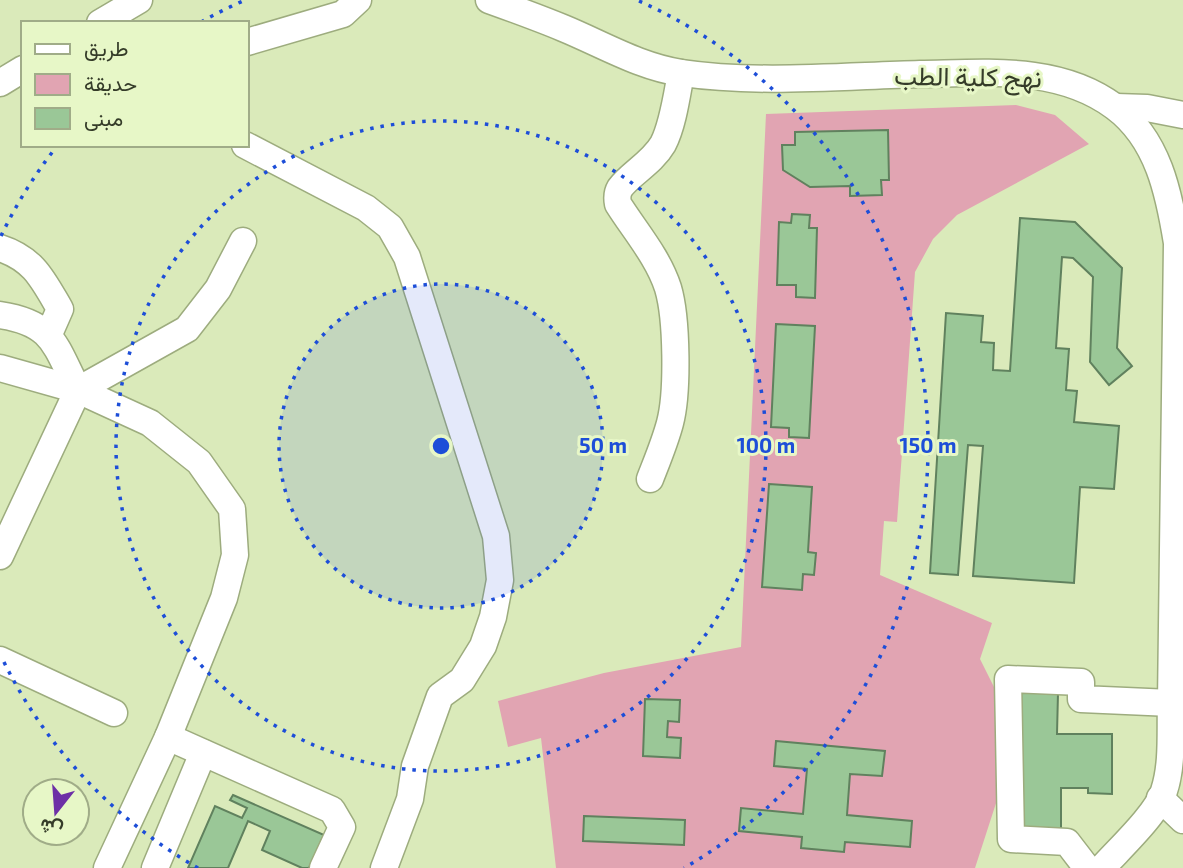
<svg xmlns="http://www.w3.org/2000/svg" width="1183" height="868" viewBox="0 0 1183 868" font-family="'Exo 2',Vazirmatn,sans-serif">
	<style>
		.green { fill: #e1a4b2 }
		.building { fill: #9ac797; stroke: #60815e; stroke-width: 2 }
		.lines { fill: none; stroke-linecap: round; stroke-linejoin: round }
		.minor-casing { stroke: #9dac7e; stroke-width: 29 }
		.minor { stroke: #fff; stroke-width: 26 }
		.ring { fill: none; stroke: #1d4ed8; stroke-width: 3.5; stroke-dasharray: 3.5 7 }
		.labels { text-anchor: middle; stroke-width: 6; stroke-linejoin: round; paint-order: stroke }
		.street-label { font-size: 26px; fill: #353c29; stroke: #e7f7c7 }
		.centre { fill: #1d4ed8; stroke: #e7f7c7; stroke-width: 3.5 }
		.ring-label { font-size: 21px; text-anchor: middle; font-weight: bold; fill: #1d4ed8; stroke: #e7f7c7; stroke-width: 6; stroke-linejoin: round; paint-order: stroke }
	</style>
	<rect width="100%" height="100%" fill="#daeaba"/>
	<polygon class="green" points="1016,105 1055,115 1089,144 957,215 933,239 915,272 897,522 884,521 880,575 992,623 980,659 1003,705 998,797 975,868 556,868 541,738 508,747 498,701 604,673 741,647 766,114"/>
	<g class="building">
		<polygon points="888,130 889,180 881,180 882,195 850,196 850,186 810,187 783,170 782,145 795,145 795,132"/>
		<polygon points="792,214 810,215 809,228 817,228 815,298 796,297 796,285 777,285 779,222 791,223"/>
		<polygon points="1020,218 1075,222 1122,268 1117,348 1132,366 1109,385 1090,362 1093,277 1073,258 1062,257 1056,348 1069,349 1066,390 1077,391 1074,422 1119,426 1114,489 1080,487 1074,583 973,576 983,446 968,445 958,575 930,573 946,313 983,316 981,342 994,343 993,370 1010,371"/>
		<polygon points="776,324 815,326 809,438 789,437 789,428 771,427"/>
		<polygon points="769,484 812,487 808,552 816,553 814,575 803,574 802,590 762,587"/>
		<polygon points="1019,692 1058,693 1057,734 1112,734 1112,794 1088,793 1088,788 1061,788 1061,832 1019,832"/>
		<polygon points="645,699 680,700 679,722 668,721 667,737 681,738 680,758 643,756"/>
		<polygon points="776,741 885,751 882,776 850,774 847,815 912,821 910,847 845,842 844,852 801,848 802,837 739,831 741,808 803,814 807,769 774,766"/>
		<polygon points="233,795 324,835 309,868 302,868 262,850 270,831 248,821 228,868 188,868 215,806 242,818 247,808 230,800"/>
		<polygon points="584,816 685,820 684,845 583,841"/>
	</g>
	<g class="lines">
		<g class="minor-casing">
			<g id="minor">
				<path d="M489,0C514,9 539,18 563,28C602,44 640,67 682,73C756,84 844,76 920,74C986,73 1059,65 1115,107C1158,139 1169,193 1177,243L1171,703C1170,731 1173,764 1164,791C1157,814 1119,849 1102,868"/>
				<polyline points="100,23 139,0"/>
				<polyline points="247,42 343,14 358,0"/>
				<polyline points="0,83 23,69"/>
				<polyline points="1116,107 1147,108 1183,115"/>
				<polyline points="245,145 366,208 390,227 407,257 496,536 500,580 493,617 483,646 462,680 440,696 415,766 410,799 384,868"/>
				<path d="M0,248C34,259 43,280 60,309L49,334"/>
				<path d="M0,315C54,323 55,346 78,390"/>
				<polyline points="0,368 78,390 150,423 199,462 232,509 235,555 224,598 168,737 107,868"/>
				<path d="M650,479C657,461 665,442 670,423C678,393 677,318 668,288C658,257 635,231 618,204C617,199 617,193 620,188C630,174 652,163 663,144C673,125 677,94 681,73"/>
				<polyline points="0,556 78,390 187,329 218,289 243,241"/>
				<polyline points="0,660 114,713"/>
				<polyline points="168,737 332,810 342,827 323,868"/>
				<polyline points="1160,798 1183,820"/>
				<polyline points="155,868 203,753"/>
				<polyline points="1087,868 1067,842 1011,839 1008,679 1081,682 1081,699 1171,703"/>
			</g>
		</g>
		<use href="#minor" class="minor"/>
	</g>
	<circle cx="441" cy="446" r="162" fill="#1d4ed8" fill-opacity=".12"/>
	<g class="ring">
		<circle cx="441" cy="446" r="162"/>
		<circle cx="441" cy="446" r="325"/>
		<path d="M198 868A487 487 0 0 1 1 656M1 236A487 487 0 0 1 57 146M201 22A487 487 0 0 1 243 1M639 1A487 487 0 0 1 684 868"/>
	</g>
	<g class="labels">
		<g class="street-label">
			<text transform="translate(968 77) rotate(1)" y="9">نهج كلية الطب</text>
		</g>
	</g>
	<circle cx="441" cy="446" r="10" class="centre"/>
	<g class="ring-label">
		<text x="603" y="453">50 m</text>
		<text x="766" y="453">100 m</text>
		<text x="928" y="453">150 m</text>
	</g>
	<rect x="21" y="21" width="228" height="126" fill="#e7f7c7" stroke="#a0ac88" stroke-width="2"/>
	<rect x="35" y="44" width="35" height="10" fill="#ffffff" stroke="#a0ac88" stroke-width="2"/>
	<text x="84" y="56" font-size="21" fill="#353c29">طريق</text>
	<rect x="35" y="74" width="35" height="21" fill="#e1a4b2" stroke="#a0ac88" stroke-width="2"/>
	<text x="84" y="91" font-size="21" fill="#353c29">حديقة</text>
	<rect x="35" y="108" width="35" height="21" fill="#9ac797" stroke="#a0ac88" stroke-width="2"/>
	<text x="84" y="126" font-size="21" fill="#353c29">مبنى</text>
	<g transform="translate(56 812) rotate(197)"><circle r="33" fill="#e7f7c7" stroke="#a0ac88" stroke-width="2"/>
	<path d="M0-5L12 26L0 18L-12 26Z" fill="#6d30a6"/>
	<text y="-10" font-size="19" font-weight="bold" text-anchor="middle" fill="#353c29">ش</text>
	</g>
</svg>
